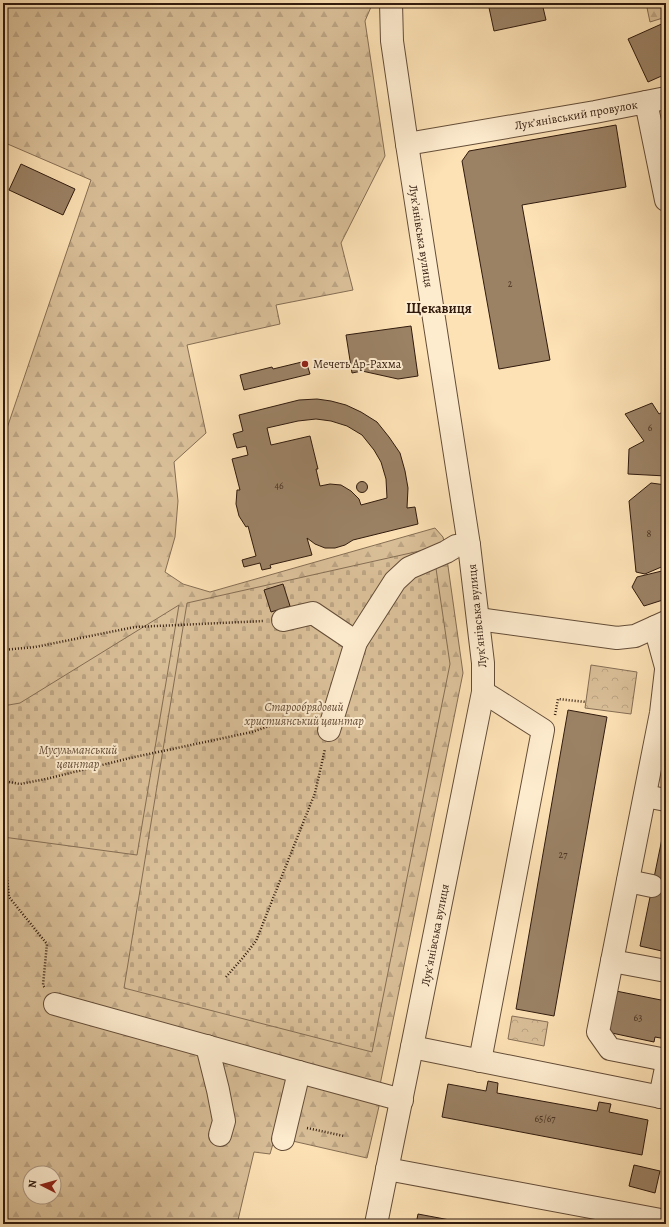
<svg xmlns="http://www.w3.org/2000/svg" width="669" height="1227" viewBox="0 0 669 1227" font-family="Alegreya,serif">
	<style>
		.forest { fill: url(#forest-firs); stroke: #866e54; fill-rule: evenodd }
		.cemetery { fill: url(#cemetery-stones); stroke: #866e54 }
		.park { fill: url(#park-crowns); stroke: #866e54 }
		.building { fill: #9b8265; stroke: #311b0e; fill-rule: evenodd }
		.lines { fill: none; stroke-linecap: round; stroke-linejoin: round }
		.minor-casing { stroke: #644d38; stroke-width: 24 }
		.path { stroke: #311b0e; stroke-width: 2.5; stroke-dasharray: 1 2; stroke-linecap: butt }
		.minor { stroke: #feeccf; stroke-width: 22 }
		.poi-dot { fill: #8f2418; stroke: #feeccf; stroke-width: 1.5 }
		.labels { text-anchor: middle; stroke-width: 4; stroke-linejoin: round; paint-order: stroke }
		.number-label { font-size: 10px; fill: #4c3524 }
		.street-label { font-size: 12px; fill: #311b0e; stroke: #feeccf }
		.poi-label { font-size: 12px; fill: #311b0e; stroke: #feeccf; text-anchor: start }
		.park-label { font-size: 12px; font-style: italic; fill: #644d38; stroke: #feeccf }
		.quarter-label { font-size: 14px; font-weight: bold; fill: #311b0e; stroke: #feeccf }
	</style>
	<defs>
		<pattern id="forest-firs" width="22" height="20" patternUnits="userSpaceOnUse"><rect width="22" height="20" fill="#dac099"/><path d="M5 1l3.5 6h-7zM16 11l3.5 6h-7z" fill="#bca483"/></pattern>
		<pattern id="cemetery-stones" width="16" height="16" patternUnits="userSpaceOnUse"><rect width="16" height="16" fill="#dac099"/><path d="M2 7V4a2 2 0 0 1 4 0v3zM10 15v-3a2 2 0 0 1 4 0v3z" fill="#bca483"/></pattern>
		<pattern id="park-crowns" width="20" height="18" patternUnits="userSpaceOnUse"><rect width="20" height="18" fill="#dac099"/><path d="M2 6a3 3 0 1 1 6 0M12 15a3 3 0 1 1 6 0" fill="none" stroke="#bca483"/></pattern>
	</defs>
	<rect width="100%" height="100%" fill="#fde2b5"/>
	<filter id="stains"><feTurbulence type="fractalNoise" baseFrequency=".005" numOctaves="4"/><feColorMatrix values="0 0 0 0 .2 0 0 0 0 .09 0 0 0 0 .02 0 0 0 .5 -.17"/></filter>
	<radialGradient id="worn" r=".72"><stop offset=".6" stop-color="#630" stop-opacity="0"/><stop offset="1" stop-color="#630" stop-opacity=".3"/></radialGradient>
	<g class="forest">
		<path d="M3,3H371V7L365,21L385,156L341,243L353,290L276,305L280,324L187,345L206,433L174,462L178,501L175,537L165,572L183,584L210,592L435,528L443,537L446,552L463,673L380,1085V1102L367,1158L275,1137L270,1154L254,1152L238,1220L224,1224H3V440L91,180L3,142ZM30,1173H54V1197H30Z"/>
		<polygon points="646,3 666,3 666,17 650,22"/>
	</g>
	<g class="cemetery">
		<polygon points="433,548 450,664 372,1052 124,988 187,603"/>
		<polygon points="179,605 137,855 3,837 3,706 20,703"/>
	</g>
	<g class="park">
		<polygon points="591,665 637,672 631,714 585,708"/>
		<polygon points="512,1016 548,1022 544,1046 508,1039"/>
	</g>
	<g class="building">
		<polygon points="488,3 542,3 546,20 494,31"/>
		<polygon points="666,22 666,64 665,65 666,74 648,82 628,39"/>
		<polygon points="616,125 626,187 522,205 550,360 499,369 462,161 469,151"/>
		<polygon points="21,164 75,189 63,215 9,190"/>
		<polygon points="411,326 418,376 398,379 362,371 352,373 346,335"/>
		<polygon points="306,361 310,374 244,390 240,375 272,367 273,369"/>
		<path d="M317,399L331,401L346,405L361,412L377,422L389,437L400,453L405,471L408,488L407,508L415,507L418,524L353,540L345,545L335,548H325L315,544L307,538L312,555L270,565L271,568L262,570L260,563L244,567L242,560L256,556L248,526L246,527L239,516L236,504L237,490H240L232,459L248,455L246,446L237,448L233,434L243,431L239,415L299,400ZM316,419L331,421L347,426L362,435L374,450L381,462L386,479L387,498L361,505L359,499L351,491L341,485L330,484L320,486L316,469H318L310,436L271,445L267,428L298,421Z"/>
		<polygon points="652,403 659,414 666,410 666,476 628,474 629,449 644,441 625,414"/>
		<circle cx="362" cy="487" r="5.5"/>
		<polygon points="651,483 666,485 666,565 645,574 636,572 629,501"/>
		<polygon points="666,570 666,599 644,606 632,587 637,577"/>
		<polygon points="283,584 290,606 271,612 264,590"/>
		<polygon points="568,710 607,717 554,1016 516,1009"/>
		<polygon points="666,750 666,774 661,773"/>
		<polygon points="665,824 666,824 666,952 640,946"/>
		<polygon points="616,991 666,1001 666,1039 655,1037 654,1042 607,1032"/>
		<polygon points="488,1081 498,1083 497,1093 597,1111 599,1102 611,1104 609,1112 648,1120 642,1155 442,1117 448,1084 486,1091"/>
		<polygon points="634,1165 660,1171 655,1193 629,1186"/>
		<polygon points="418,1214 471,1224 416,1224"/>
	</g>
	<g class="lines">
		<g class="minor-casing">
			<g id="minor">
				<polyline points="646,102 666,98"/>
				<polyline points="407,144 595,112 646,102 666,200"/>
				<polyline points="478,619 617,638 635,636 666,622"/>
				<polyline points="283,620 313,613 356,642"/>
				<polyline points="655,627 666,667"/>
				<polyline points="666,670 661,713 598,1032 610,1049 666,1060"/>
				<polyline points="329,730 356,642 395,581 409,568 446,552 456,546 469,545"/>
				<polyline points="645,796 666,800"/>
				<polyline points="628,881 652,886"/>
				<polyline points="612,961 666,971"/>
				<polyline points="55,1004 299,1072"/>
				<polyline points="207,1046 218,1090 224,1121 220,1135"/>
				<polyline points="412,1047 666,1098"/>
				<polyline points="480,1061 543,730 496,700 483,692"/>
				<polyline points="660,1097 666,1068"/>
				<polyline points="283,1139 299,1072 402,1100"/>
				<polyline points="387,1169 666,1221"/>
				<polyline points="376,1224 412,1047 483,692 483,663 469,545 407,144 392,41 391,3"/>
			</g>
		</g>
		<g class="path">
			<polyline points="3,650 35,647 135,627 264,621"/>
			<polyline points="555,715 558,699 586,702"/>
			<polyline points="3,781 20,784 46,779 130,758 252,732 290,719 310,725"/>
			<polyline points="3,857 5,859 9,897 47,944 43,985 45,988"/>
			<polyline points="226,977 241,960 256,941 315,793 325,749"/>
			<polyline points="307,1128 344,1136"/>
		</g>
		<use href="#minor" class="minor"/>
	</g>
	<circle class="poi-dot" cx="305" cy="364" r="4"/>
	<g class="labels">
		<g class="number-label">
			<text x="510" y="287">2</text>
			<text x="650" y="431">6</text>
			<text x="279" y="489">46</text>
			<text x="649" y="537">8</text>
			<text x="563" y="858">27</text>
			<text x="638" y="1021">63</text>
			<text x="545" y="1122">65/67</text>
		</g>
		<g class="street-label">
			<text transform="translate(576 115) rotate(-10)" y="4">Лукʼянівський провулок</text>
			<text transform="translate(421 236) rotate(81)" y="4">Лукʼянівська вулиця</text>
			<text transform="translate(477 616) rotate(-96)" y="4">Лукʼянівська вулиця</text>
			<text transform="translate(435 935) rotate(-79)" y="4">Лукʼянівська вулиця</text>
		</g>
		<g class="poi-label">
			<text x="313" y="368">Мечеть Ар-Рахма</text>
		</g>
		<g class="park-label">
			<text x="304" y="711">Старообрядовий<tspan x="304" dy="14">християнський цвинтар</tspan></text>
			<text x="78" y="754">Мусульманський<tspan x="78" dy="14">цвинтар</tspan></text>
		</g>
		<g class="quarter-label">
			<text x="439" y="313">Щекавиця</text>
		</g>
	</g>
	<rect width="669" height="1227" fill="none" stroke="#fde2b5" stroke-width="16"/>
	<rect x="4" y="4" width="661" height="1219" fill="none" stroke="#311b0e" stroke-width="2"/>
	<rect x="8" y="8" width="653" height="1211" fill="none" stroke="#311b0e"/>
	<g transform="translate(42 1185) rotate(276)"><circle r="19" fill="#feeccf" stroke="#ac9882"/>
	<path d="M0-3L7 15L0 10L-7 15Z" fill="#8f2418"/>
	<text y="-6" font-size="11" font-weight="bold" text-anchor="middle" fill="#311b0e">N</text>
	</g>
	<rect width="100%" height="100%" filter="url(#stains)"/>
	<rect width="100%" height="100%" fill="url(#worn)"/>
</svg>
